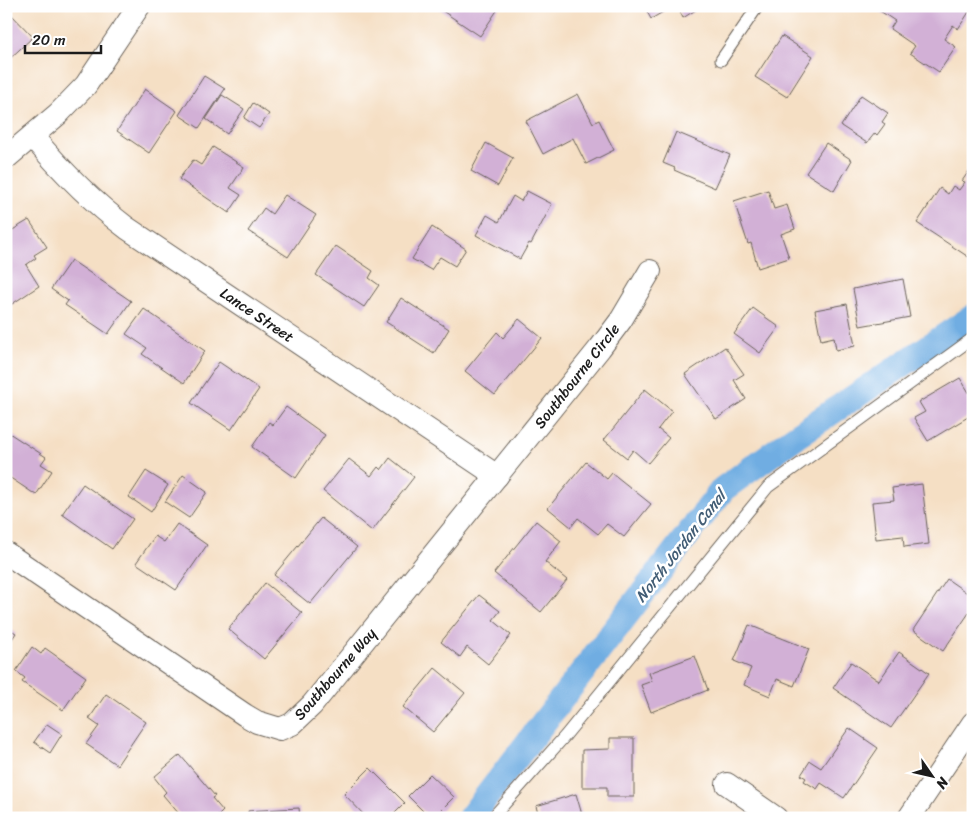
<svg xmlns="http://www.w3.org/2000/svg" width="979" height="824" viewBox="0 0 979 824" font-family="Sriracha,sans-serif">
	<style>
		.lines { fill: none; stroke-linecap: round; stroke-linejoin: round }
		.canal { stroke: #70ade2; stroke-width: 26 }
		.building { fill: #d2b0d6 }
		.service-casing { stroke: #686057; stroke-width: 13 }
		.minor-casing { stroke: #686057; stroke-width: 24 }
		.service { stroke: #fff; stroke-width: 11 }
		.minor { stroke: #fff; stroke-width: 22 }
		.labels { text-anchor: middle; stroke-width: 5; stroke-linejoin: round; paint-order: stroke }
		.street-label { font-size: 15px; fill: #1c1c1c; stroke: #fff }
		.water-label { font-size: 16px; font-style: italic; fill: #425d75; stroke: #fff }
	</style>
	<rect width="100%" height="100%" fill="#fff"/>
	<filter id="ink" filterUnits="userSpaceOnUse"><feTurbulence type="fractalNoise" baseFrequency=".02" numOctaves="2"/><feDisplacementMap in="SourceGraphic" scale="10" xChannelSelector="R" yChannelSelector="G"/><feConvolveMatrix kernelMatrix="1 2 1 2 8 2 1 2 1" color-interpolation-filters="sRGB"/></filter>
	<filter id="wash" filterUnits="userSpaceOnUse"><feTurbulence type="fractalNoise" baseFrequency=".0096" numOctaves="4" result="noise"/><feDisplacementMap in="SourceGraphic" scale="20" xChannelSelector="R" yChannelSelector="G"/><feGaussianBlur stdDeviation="1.12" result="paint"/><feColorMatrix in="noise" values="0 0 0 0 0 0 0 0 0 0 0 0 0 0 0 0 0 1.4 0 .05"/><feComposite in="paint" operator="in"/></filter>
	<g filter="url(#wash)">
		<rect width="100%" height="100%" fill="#f5dfc4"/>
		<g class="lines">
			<polyline class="canal" points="470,818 723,489 795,437 973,317"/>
		</g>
		<g id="blocks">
			<g class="building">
				<polygon points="435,6 500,6 480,36"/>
				<polygon points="644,6 673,6 651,19"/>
				<polygon points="677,6 702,6 683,18"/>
				<polygon points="884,6 961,6 969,12 958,29 953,25 944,39 956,47 939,72 910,53 915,46 890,29 895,21 880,11"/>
				<polygon points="9,12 33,37 6,62 6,15"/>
				<polygon points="782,36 813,56 787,97 755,77"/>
				<polygon points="204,76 225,89 199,128 179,115"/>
				<polygon points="145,89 177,111 149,153 117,131"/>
				<polygon points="578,94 593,123 599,120 614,150 586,164 573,138 543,154 526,121"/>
				<polygon points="222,95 244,109 227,134 206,119"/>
				<polygon points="861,95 888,113 882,122 885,124 877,135 875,133 867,143 841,126"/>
				<polygon points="253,103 269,114 259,128 244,118"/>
				<polygon points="676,132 730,155 715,188 674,170 675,168 663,163"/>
				<polygon points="486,143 513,158 498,186 471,171"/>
				<polygon points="826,143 852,160 834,191 806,173"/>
				<polygon points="213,147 244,167 230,188 241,195 229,213 179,179 193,160 201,165"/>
				<polygon points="973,165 973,260 917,223 940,188 948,194 953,186 959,190 965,182 962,181"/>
				<polygon points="768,190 774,209 787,205 795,229 781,234 789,258 758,268 751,243 748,244 734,201"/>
				<polygon points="527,191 552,204 531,244 529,243 520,259 476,235 487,215 499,222 513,196 521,201"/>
				<polygon points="285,195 316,215 288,257 248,231 264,208 272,214"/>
				<polygon points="29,220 47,247 34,255 36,258 26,265 39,286 6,308 6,234"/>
				<polygon points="432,227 466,249 455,266 440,257 431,270 412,259"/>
				<polygon points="336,246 373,271 369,278 379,285 364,307 316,275"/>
				<polygon points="71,260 131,301 108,334 65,305 68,301 51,289"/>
				<polygon points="903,279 910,317 860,326 853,289"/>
				<polygon points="401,298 449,329 434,353 386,322"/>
				<polygon points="847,304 855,346 836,350 834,337 821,340 815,310"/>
				<polygon points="753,308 779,327 760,353 734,334"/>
				<polygon points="144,309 205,351 184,383 142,354 147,348 126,334"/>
				<polygon points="519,319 542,338 495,395 465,371 497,332 503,338"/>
				<polygon points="725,347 744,374 734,380 746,399 716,419 685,374"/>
				<polygon points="219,362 259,389 231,430 191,403"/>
				<polygon points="960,378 973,399 973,414 928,441 914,418 925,412 919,402"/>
				<polygon points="645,389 672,411 658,429 669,438 648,463 633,450 627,458 604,440"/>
				<polygon points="286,407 325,435 296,478 252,447 269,422 273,425"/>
				<polygon points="6,431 46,457 41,464 52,471 36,495 6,475"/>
				<polygon points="390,458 414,477 372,531 323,491 349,459 371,476 378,467 381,470"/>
				<polygon points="586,462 607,479 612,473 651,504 624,537 607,524 598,534 578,518 571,527 548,508"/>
				<polygon points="146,471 168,485 151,512 129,497"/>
				<polygon points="183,475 207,492 189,518 165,502"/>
				<polygon points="83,484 133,519 112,549 62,514"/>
				<polygon points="922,484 929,544 904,547 903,536 876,539 872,502 894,500 892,488"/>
				<polygon points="321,518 357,547 310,604 274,575"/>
				<polygon points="536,521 561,541 545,562 567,580 541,612 494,573"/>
				<polygon points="177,524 207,545 176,590 136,563 155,536 164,542"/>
				<polygon points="947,579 973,597 973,607 943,651 913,630"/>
				<polygon points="265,583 302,613 264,659 228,629"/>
				<polygon points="479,595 500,611 493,620 511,635 488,664 467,647 460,657 441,642"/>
				<polygon points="749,625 809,649 794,686 777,679 770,696 744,685 751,668 734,661"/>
				<polygon points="6,627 16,633 6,648"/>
				<polygon points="32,647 41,654 45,648 86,677 63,710 22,682 25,678 16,671"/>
				<polygon points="899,652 929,673 891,728 833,688 851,662 879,681"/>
				<polygon points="695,656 708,690 651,712 641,685 652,681 649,673"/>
				<polygon points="435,668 465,693 433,732 403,707"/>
				<polygon points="106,694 146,722 117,765 86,744 99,726 89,719"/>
				<polygon points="47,724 62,734 50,753 34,742"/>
				<polygon points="849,728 878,748 844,798 821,783 817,789 804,781 806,778 801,775 810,761 821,768"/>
				<polygon points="610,738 634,738 634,797 607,797 607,787 582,787 582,750 610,749"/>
				<polygon points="180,755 215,796 212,798 223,811 216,818 177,818 180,815 163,795 166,792 154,777"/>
				<polygon points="370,768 405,803 390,818 367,818 344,794"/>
				<polygon points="430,774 454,797 433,818 430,818 408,796"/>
				<polygon points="576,794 583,818 539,818 536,806"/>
				<polygon points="299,808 300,818 249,818 248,811"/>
			</g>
		</g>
	</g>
	<g filter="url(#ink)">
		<use href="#blocks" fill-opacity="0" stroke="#686057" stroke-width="1"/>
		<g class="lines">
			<g class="service-casing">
				<g id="service">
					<polyline points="721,60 758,6"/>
					<polyline points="492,818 565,736 768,487 973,338"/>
				</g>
			</g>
			<g class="minor-casing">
				<g id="minor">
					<path d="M32,136C61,170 91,201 127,228L497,476"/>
					<polyline points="6,158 58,114 86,85 139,6"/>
					<polyline points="6,553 245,715 257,722 280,729 292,724 312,705 600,348 621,320 650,271"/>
					<polyline points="727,784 776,818"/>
					<polyline points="909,818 973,723"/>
				</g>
			</g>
			<use href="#service" class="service"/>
			<use href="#minor" class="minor"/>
		</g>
	</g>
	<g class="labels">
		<g class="street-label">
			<text transform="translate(257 315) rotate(34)" y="5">Lance Street</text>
			<text transform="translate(577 376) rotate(-52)" y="5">Southbourne Circle</text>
			<text transform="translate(335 674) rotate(-49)" y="5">Southbourne Way</text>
		</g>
		<g class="water-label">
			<text transform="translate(680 546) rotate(-52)" y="6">North Jordan Canal</text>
		</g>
	</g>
	<rect width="979" height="824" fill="none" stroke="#fff" stroke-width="25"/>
	<g transform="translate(932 776) rotate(124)" stroke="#ffffff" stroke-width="4" paint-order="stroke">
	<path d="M0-4L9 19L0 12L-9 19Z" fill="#1c1c1c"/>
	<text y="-8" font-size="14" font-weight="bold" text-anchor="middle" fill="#1c1c1c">N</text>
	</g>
	<path d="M25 45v8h76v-8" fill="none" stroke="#1c1c1c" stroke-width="2.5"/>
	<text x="32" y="45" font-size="15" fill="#1c1c1c" stroke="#ffffff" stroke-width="4" paint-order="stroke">20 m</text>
</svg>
